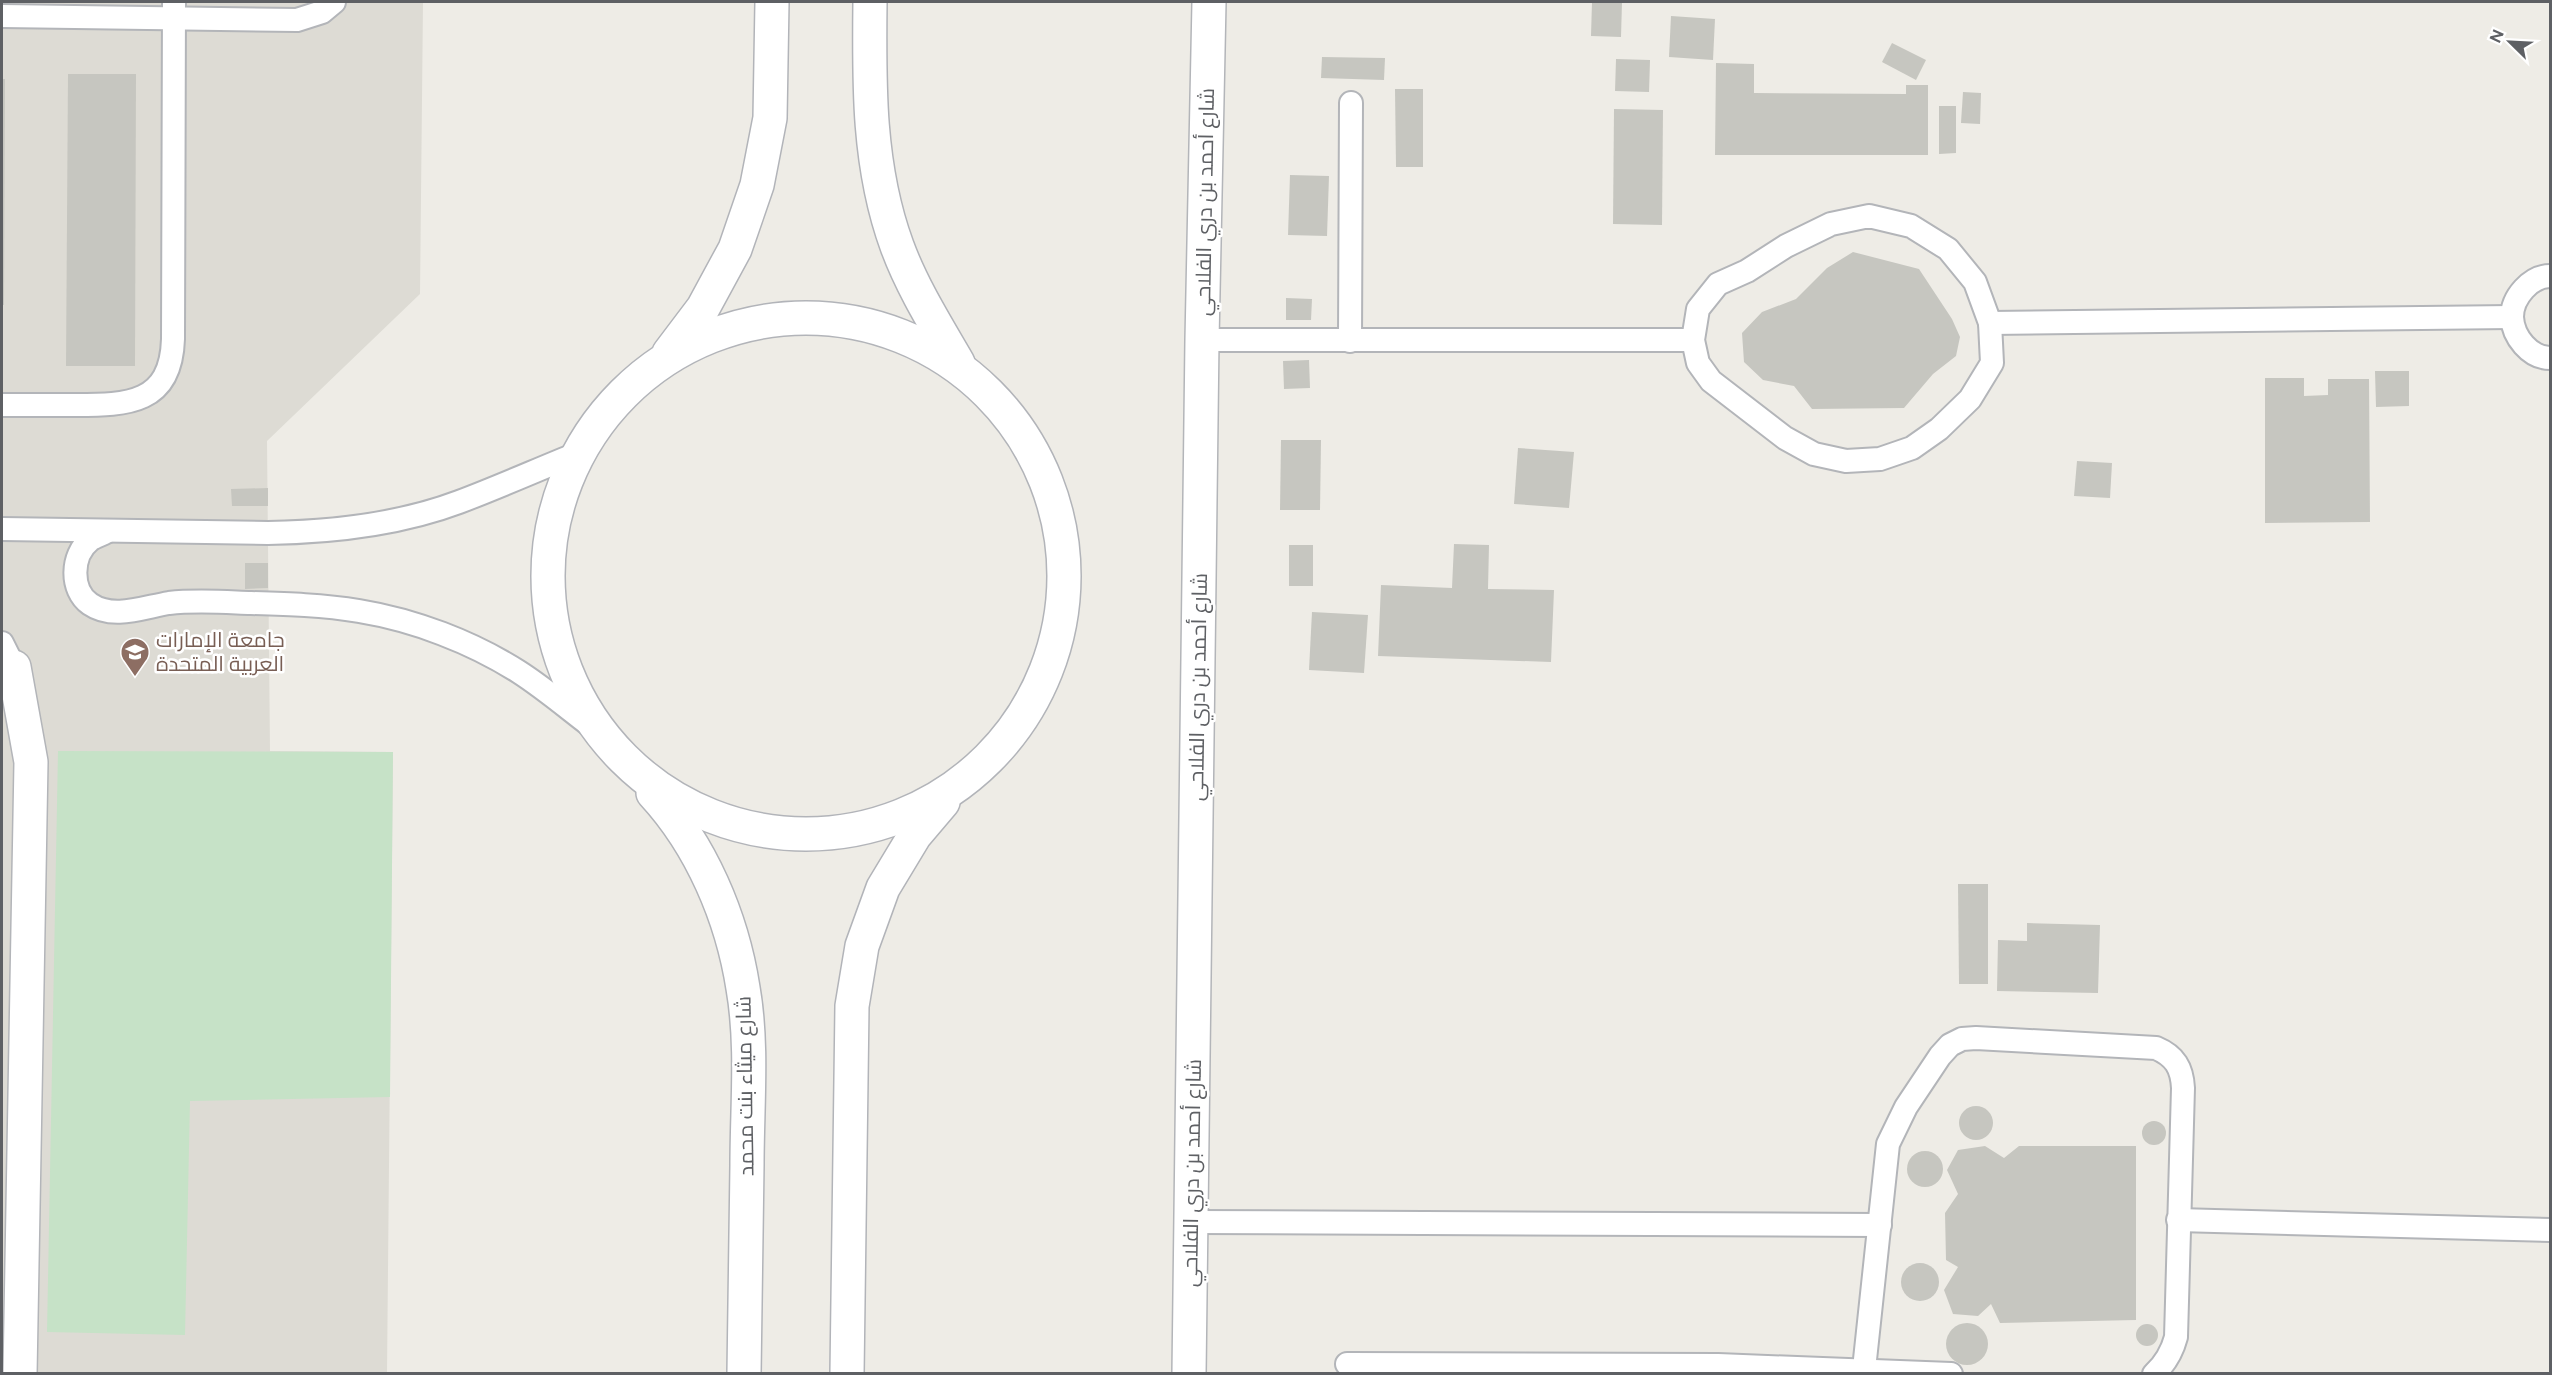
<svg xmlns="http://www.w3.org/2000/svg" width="2552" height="1375" viewBox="0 0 2552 1375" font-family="Figtree,Cairo,sans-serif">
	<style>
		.education { fill: #dddbd4 }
		.green { fill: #c6e2c7 }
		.building { fill: #c6c6c0 }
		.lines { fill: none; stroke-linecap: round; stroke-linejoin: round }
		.lane-casing { stroke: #b3b5b9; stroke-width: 26 }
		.street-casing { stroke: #b3b5b9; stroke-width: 36 }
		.secondary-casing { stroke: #b2b4b9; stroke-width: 36 }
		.lane { stroke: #fff; stroke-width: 22 }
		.street { stroke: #fff; stroke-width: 33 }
		.secondary { stroke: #fff; stroke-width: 33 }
		.labels { text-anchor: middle; stroke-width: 5; stroke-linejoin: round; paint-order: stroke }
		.street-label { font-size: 21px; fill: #5e6064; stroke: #fff }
		.education-label { font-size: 21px; fill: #785e54; stroke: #fff; text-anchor: start }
	</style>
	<rect width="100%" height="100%" fill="#eeece6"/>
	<polygon class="education" points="2,2 423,2 420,294 267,441 270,751 393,752 387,1373 2,1374"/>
	<polygon class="green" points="58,751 393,752 390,1097 190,1101 185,1335 47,1332"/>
	<g class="building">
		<polygon points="1592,2 1622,2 1621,37 1591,36"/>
		<polygon points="1671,16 1715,19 1713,60 1669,57"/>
		<polygon points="1892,43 1926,60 1916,80 1882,62"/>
		<polygon points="1322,57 1385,58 1384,80 1321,78"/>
		<polygon points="1616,59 1650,60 1649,92 1615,91"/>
		<polygon points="1716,63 1754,64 1754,93 1906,94 1906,85 1928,85 1928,155 1715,155"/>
		<polygon points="68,74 136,74 135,366 66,366"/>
		<polygon points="2,79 5,79 4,305 2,305"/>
		<polygon points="1395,89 1423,89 1423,167 1396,167"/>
		<polygon points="1963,92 1981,93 1980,124 1961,123"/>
		<polygon points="1939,106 1956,106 1956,153 1939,154"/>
		<polygon points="1614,109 1663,110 1662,225 1613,224"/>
		<polygon points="1290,175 1329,176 1327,236 1288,235"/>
		<polygon points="1853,252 1919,269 1952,319 1960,337 1956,356 1933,374 1904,408 1812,409 1794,386 1763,380 1744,362 1742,333 1762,312 1796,299 1827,268"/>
		<polygon points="1286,298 1312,299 1311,320 1286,320"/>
		<polygon points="1309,360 1310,388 1284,389 1283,361"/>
		<polygon points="2375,371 2409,371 2409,406 2376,407"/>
		<polygon points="2265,378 2304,378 2304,396 2328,395 2328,379 2369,379 2370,522 2265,523"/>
		<polygon points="1281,440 1321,440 1320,510 1280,510"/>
		<polygon points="1518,448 1574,452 1569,508 1514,504"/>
		<polygon points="2077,461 2112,463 2110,498 2074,496"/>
		<polygon points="268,488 268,506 232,506 231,489"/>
		<polygon points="1454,544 1489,545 1488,589 1554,590 1551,662 1378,656 1381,585 1452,588"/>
		<rect x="1289" y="545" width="24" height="41"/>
		<polygon points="245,563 268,563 268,588 245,589"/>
		<polygon points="1312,612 1368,615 1364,673 1309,670"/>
		<polygon points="1958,884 1988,884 1988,984 1959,984"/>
		<polygon points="2027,923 2100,925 2098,993 1997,991 1998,940 2027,941"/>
		<circle cx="1976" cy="1123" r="17"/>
		<circle cx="2154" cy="1133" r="12"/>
		<polygon points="1985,1146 2004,1158 2019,1146 2136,1146 2136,1320 2000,1323 1991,1304 1978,1316 1953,1314 1944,1290 1958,1267 1946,1260 1945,1213 1958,1194 1947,1170 1958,1150"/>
		<circle cx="1925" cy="1169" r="18"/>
		<circle cx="1920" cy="1282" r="19"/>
		<circle cx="1967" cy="1344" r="21"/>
		<circle cx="2147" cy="1335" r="11"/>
	</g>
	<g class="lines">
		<g class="lane-casing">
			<g id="lane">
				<polyline points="2,16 297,20 322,12 334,2"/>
				<polygon points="1869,216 1911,226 1948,249 1975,282 1990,323 1992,363 1970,399 1939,429 1912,448 1880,459 1846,461 1814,454 1785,438 1711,381 1698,363 1693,340 1698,309 1718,284 1747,271 1786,246 1831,224"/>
				<path d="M2550,276C2531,276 2512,297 2512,317C2513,337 2530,358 2550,358"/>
				<polyline points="1990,323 2512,317"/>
				<polyline points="1202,340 1693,340"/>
				<polyline points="1350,341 1351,103"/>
				<path d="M2,405C26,405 51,405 75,405C128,405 171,404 173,339L174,2"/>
				<path d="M2,529L268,533C332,532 398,525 459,502C499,487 539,469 579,453"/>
				<path d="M106,532C101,535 94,537 90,540C71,555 70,590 90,604C113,620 144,607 169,603C196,600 223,602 251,603C287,604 323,605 359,611C414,620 472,642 519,672C547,690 572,712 599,732"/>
				<polyline points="2,643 14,667"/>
				<polyline points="2178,1220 2550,1230"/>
				<polyline points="1192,1222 1880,1225"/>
				<polyline points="1347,1364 1718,1365 1951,1374"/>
				<path d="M1864,1369L1888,1144L1906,1107L1940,1056L1950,1045L1962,1039L1976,1038L2156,1048C2175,1056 2182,1068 2183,1088L2176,1337C2172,1352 2166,1363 2154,1374"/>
			</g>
		</g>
		<g class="street-casing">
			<g id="street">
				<polyline points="14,667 31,762 20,1374"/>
				<polyline points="1189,1374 1202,340 1209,2"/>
			</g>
		</g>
		<g class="secondary-casing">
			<g id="secondary">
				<path d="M870,2C869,84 868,167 897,246C912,287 936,325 958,363"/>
				<circle cx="806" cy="576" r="258"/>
				<polyline points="669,353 703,308 735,249 757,185 770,118 772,2"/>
				<path d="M653,793C701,845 732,917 743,988C753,1045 747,1107 747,1165C746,1234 745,1304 744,1374"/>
				<polyline points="847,1374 852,1006 862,946 883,888 915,835 943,802"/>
			</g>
		</g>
		<use href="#lane" class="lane"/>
		<use href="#street" class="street"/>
		<use href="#secondary" class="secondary"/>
	</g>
	<defs>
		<g id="university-pin" transform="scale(1.5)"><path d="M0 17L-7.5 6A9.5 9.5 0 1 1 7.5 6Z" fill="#8d6e63" stroke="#fff"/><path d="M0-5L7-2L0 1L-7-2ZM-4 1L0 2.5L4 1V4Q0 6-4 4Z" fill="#fff"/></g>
	</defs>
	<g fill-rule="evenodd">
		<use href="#university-pin" x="135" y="652"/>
	</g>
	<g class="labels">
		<g class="street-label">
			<text transform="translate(1205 202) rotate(-89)" y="7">شارع أحمد بن دري الفلاحي</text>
			<text transform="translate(1198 687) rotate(-89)" y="7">شارع أحمد بن دري الفلاحي</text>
			<text transform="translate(745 1086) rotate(-91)" y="7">شارع ميثاء بنت محمد</text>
			<text transform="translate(1192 1173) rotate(-89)" y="7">شارع أحمد بن دري الفلاحي</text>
		</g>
		<g class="education-label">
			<text x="156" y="647">جامعة الإمارات<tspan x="156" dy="24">العربية المتحدة</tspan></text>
		</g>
	</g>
	<rect width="2552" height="1375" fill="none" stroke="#5e6064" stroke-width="6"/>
	<g transform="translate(2510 42) rotate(294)" stroke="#ffffff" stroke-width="4.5" paint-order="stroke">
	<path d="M0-4.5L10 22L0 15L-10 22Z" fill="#5e6064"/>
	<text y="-9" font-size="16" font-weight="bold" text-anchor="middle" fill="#5e6064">N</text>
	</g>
</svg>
